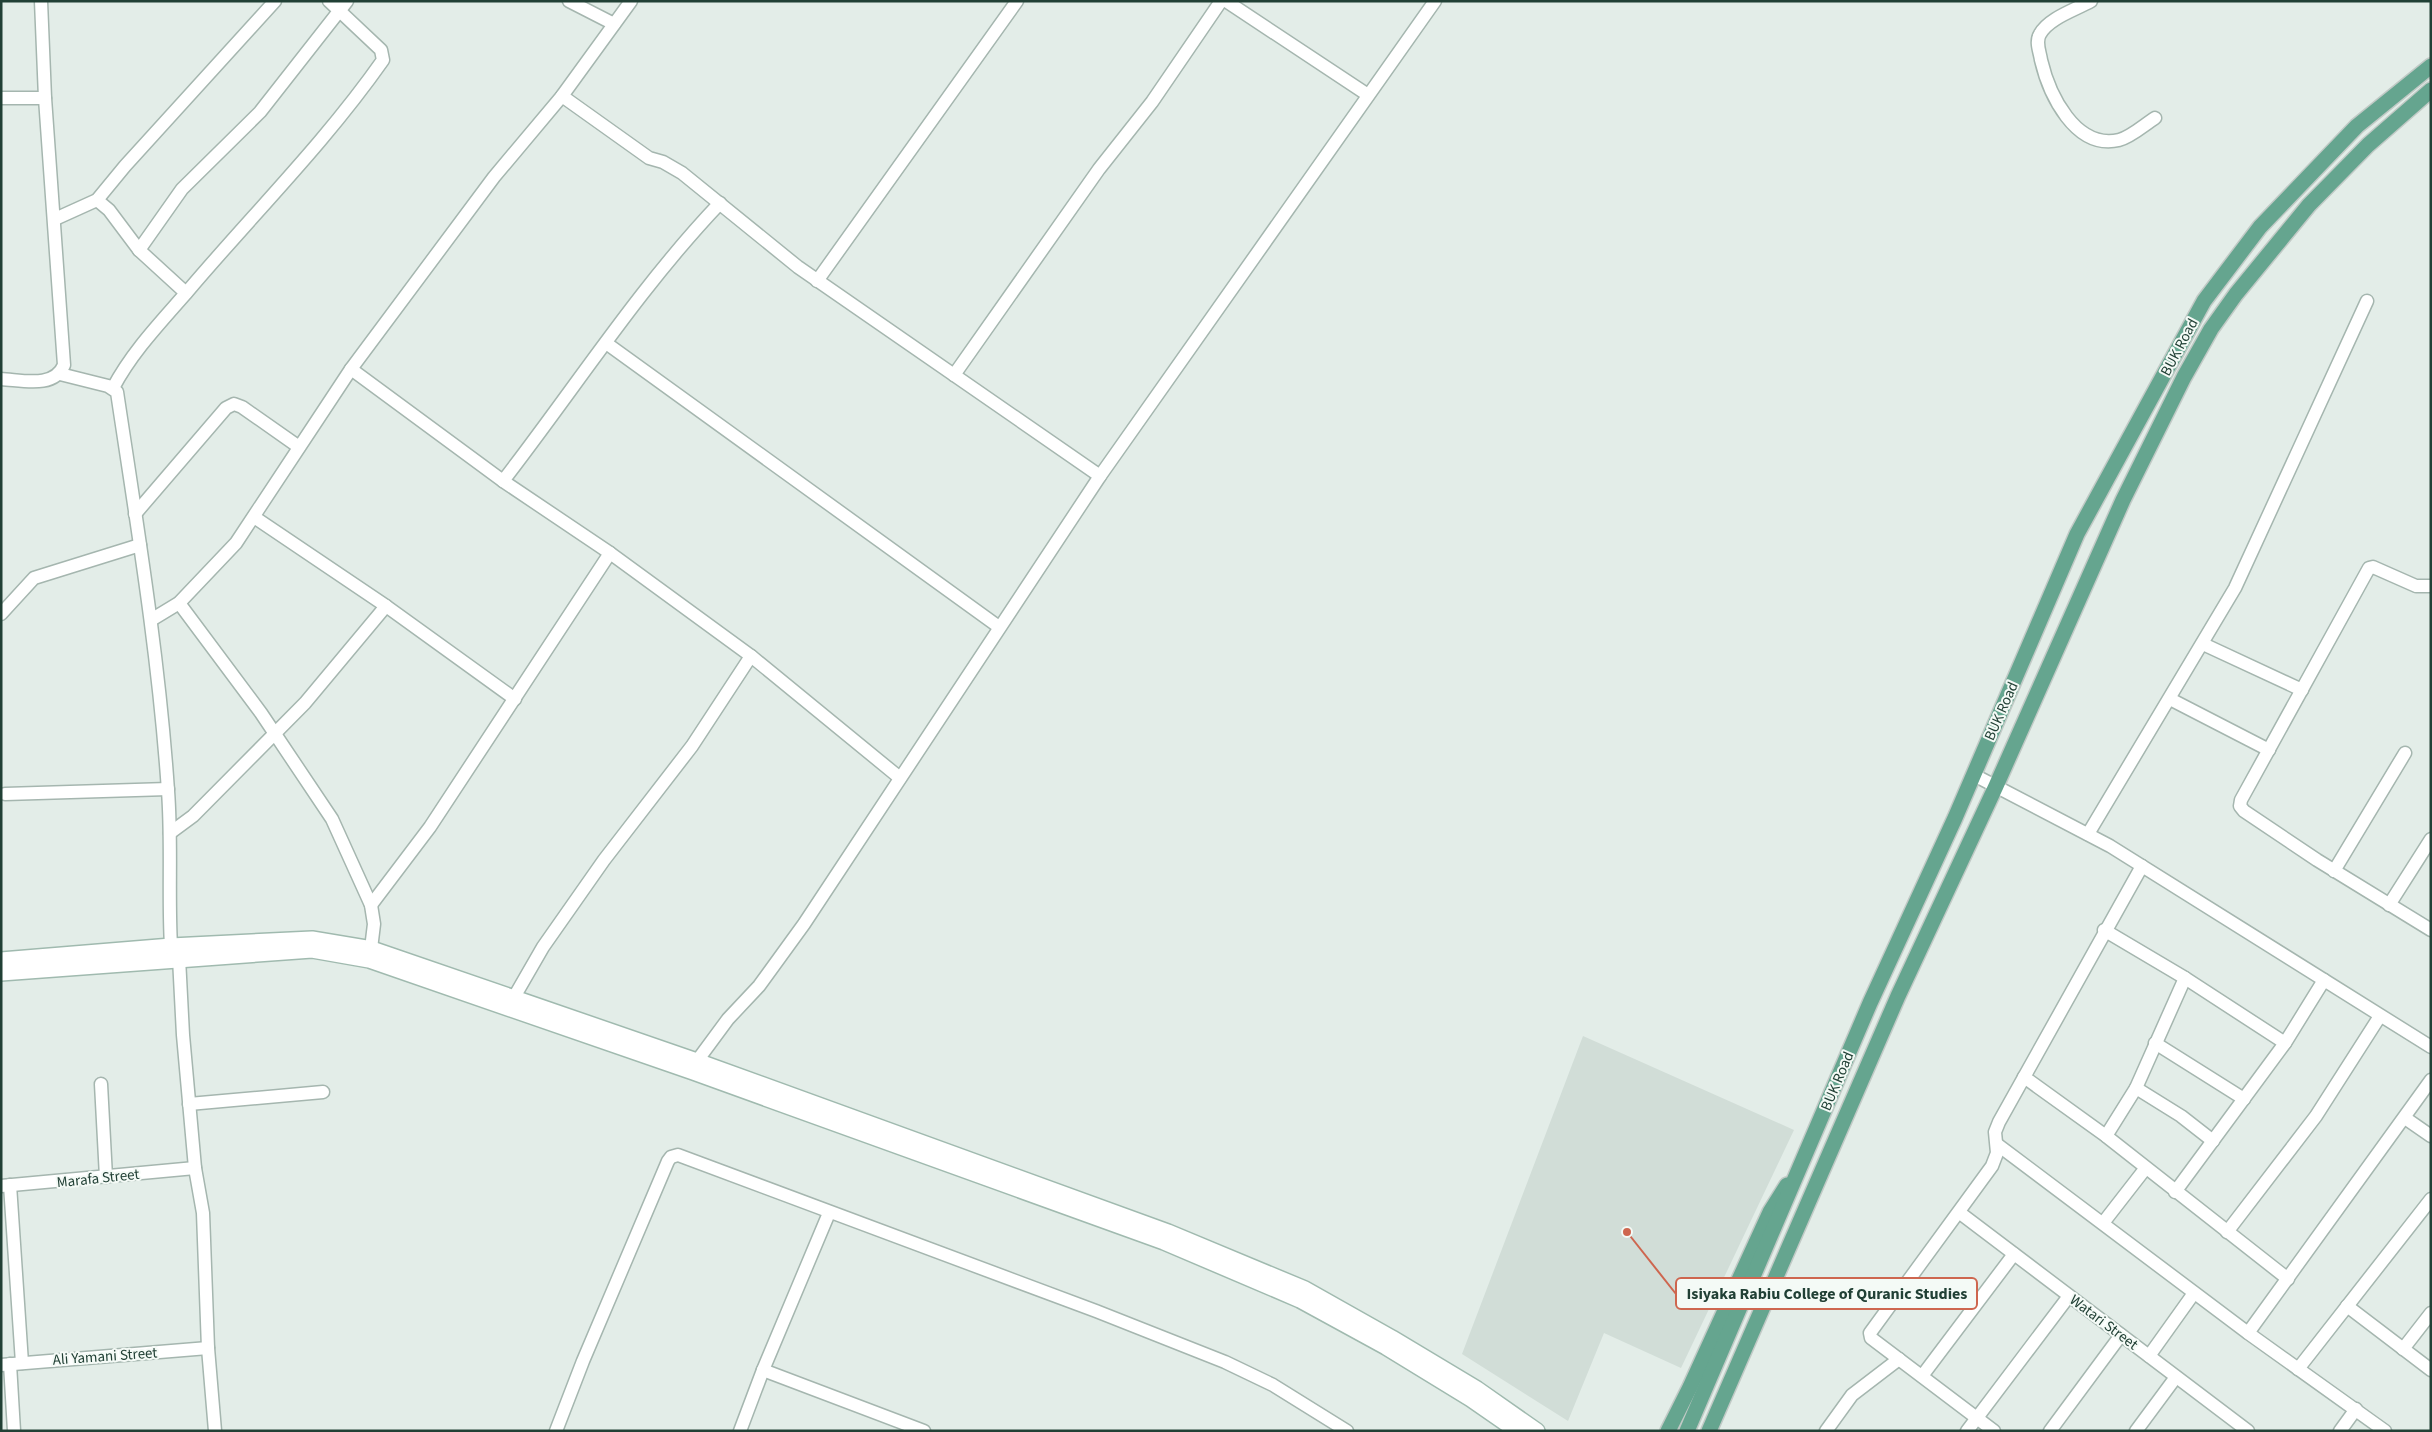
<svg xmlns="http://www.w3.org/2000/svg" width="2432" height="1432" viewBox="0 0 2432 1432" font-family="'Source Sans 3',sans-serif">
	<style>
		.built { fill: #d1ddd7 }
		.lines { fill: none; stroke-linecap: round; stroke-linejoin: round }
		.street-casing { stroke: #a5b6af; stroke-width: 15 }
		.secondary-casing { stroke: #a0baaf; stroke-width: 18 }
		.primary-casing { stroke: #c1cac6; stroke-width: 18 }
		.street { stroke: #fff; stroke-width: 12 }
		.secondary { stroke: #fff; stroke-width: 15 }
		.primary { stroke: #65a58f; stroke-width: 15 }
		.labels { text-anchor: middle; stroke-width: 4; stroke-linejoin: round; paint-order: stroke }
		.street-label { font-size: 15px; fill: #214035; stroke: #f4faf6 }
		.leader { fill: none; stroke: #ce664f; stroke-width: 2 }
		.callout-dot { fill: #ce664f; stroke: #f4faf6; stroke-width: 2 }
		.callout { fill: #f4faf6; stroke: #ce664f; stroke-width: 2 }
		.callout-label { font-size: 16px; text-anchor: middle; font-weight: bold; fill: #214035 }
	</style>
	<rect width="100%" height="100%" fill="#e3ede8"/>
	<polygon class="built" points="1583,1036 1794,1130 1681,1368 1604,1333 1568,1421 1462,1354"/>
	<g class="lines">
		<g class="street-casing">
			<g id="street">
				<polyline points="569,1 614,24"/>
				<polyline points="1226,1 1368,95"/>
				<path d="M2091,1C2075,10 2049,18 2040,34C2035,42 2040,52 2041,60C2049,94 2075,150 2119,140C2131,137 2144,125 2155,118"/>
				<polyline points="562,96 649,158 663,162 682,173 798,267 1100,476"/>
				<polyline points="1,98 45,98"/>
				<polyline points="97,200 109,210 139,250 186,293"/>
				<polyline points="55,219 97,200 125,166 275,1"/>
				<polyline points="139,250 182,189 260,112 347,1"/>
				<polyline points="817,281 1017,1"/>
				<polyline points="606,343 999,627"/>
				<polyline points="351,369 503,481 610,553 751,656 900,778"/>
				<path d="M60,374L108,386L117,392C137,525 159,657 168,791C172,843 168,894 171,946"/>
				<polyline points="954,375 1099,169 1152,102 1221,1"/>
				<path d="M1,379C22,380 54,389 64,365L45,98L41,1"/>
				<path d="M113,388C132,352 160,323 187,292C253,214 324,144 383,60L381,50L329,1"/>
				<path d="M503,481C575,388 639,288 720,203"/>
				<polyline points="135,514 226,408 234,404 242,407 299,447"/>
				<polyline points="254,517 386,606 515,699"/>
				<polyline points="2431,586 2416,586 2373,567 2369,568 2241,800 2240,806 2244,811 2317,860 2431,930"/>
				<polyline points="179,603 261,713 332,819 371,905 374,924 370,957"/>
				<polyline points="1,614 34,578 140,545"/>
				<polyline points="151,620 179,603 236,543 351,369 494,177 562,96 631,1"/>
				<polyline points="2203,644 2302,690"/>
				<polyline points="2170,699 2269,750"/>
				<polyline points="1974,775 2110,846 2431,1047"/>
				<polyline points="5,794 168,789"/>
				<polyline points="170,833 193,816 305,703 386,606"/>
				<polyline points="2088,834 2235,588 2367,301"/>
				<polyline points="2334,871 2405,753"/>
				<polyline points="371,905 430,827 610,553"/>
				<polyline points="2389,905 2431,839"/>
				<polyline points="2104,930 2185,978 2285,1043"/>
				<polyline points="179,958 183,1035 195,1168 203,1213 208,1348 215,1431"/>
				<polyline points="513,999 543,947 604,860 692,746 751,656"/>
				<polyline points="2155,1043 2244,1099"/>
				<polyline points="694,1068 697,1061 728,1019 759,986 804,924 1100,476 1435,1"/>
				<polyline points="2024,1077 2106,1136 2288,1279"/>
				<polyline points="101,1084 106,1177"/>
				<polyline points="2136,1088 2181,1116 2213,1141"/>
				<polyline points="189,1104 323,1092"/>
				<polyline points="2405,1118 2431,1136"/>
				<polyline points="2106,1136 2136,1088 2185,978"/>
				<polyline points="1998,1145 2248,1333 2385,1431"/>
				<polyline points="10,1185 22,1363"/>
				<polyline points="1,1186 195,1168"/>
				<polyline points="2175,1192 2285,1043 2324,980"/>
				<polyline points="1960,1213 2248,1431"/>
				<polyline points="2103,1223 2145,1169"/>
				<polyline points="2227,1232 2316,1116 2380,1016"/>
				<polyline points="2347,1306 2431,1370"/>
				<polyline points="2248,1333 2431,1080"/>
				<polyline points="2403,1349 2431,1313"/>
				<polyline points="2149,1356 2194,1293"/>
				<polyline points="10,1364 14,1431"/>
				<polyline points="1,1365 208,1348"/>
				<polyline points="2298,1369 2431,1199"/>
				<polyline points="763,1370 924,1431"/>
				<polyline points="1922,1376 2014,1254"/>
				<polyline points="556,1431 583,1361 668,1161 671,1157 678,1155 1096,1311 1225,1362 1273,1385 1347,1431"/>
				<polyline points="740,1431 763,1370 829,1213"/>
				<polyline points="1826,1431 1852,1395 1899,1359"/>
				<polyline points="1967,1431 2069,1296"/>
				<polyline points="1994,1431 1871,1338 1870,1333 1992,1166 1997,1153 1995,1132 1999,1122 2142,866"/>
				<polyline points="2050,1431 2121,1335"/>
				<polyline points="2136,1431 2176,1377"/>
				<polyline points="2340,1431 2356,1409"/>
			</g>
		</g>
		<g class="secondary-casing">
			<g id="secondary">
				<polyline points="1,960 171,946 312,939 372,949 697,1061 1168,1232 1305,1289 1392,1338 1477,1389 1537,1431"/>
				<polyline points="1,973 312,950 369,960 693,1072 1164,1242 1300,1300 1386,1347 1471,1399 1517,1431"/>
			</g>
		</g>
		<g class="primary-casing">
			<g id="primary">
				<polyline points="1668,1431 1690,1387 1770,1212 1787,1185"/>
				<polyline points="1687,1431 1870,1003 1955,818 2077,534 2204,301 2260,227 2357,126 2431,66"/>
				<polyline points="1709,1431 1898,996 1996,786 2123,500 2184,377 2211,329 2236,294 2309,205 2368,145 2431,90"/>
			</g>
		</g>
		<use href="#street" class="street"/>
		<use href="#secondary" class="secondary"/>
		<use href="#primary" class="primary"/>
	</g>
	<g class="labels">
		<g class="street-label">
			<text transform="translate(2179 347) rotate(-62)" y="5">BUK Road</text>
			<text transform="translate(2001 711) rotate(-66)" y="5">BUK Road</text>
			<text transform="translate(1837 1081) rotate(-67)" y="5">BUK Road</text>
			<text transform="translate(98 1178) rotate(-6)" y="5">Marafa Street</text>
			<text transform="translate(2104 1322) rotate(37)" y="5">Watari Street</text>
			<text transform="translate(105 1356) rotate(-4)" y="5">Ali Yamani Street</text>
		</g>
	</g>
	<path class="leader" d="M1627 1232L1676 1294"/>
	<circle class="callout-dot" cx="1627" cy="1232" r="5"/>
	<rect class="callout" x="1676" y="1278" width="301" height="31" rx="5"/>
	<g class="callout-label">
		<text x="1827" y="1299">Isiyaka Rabiu College of Quranic Studies</text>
	</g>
	<rect width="2432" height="1432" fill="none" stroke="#214035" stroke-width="5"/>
</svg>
